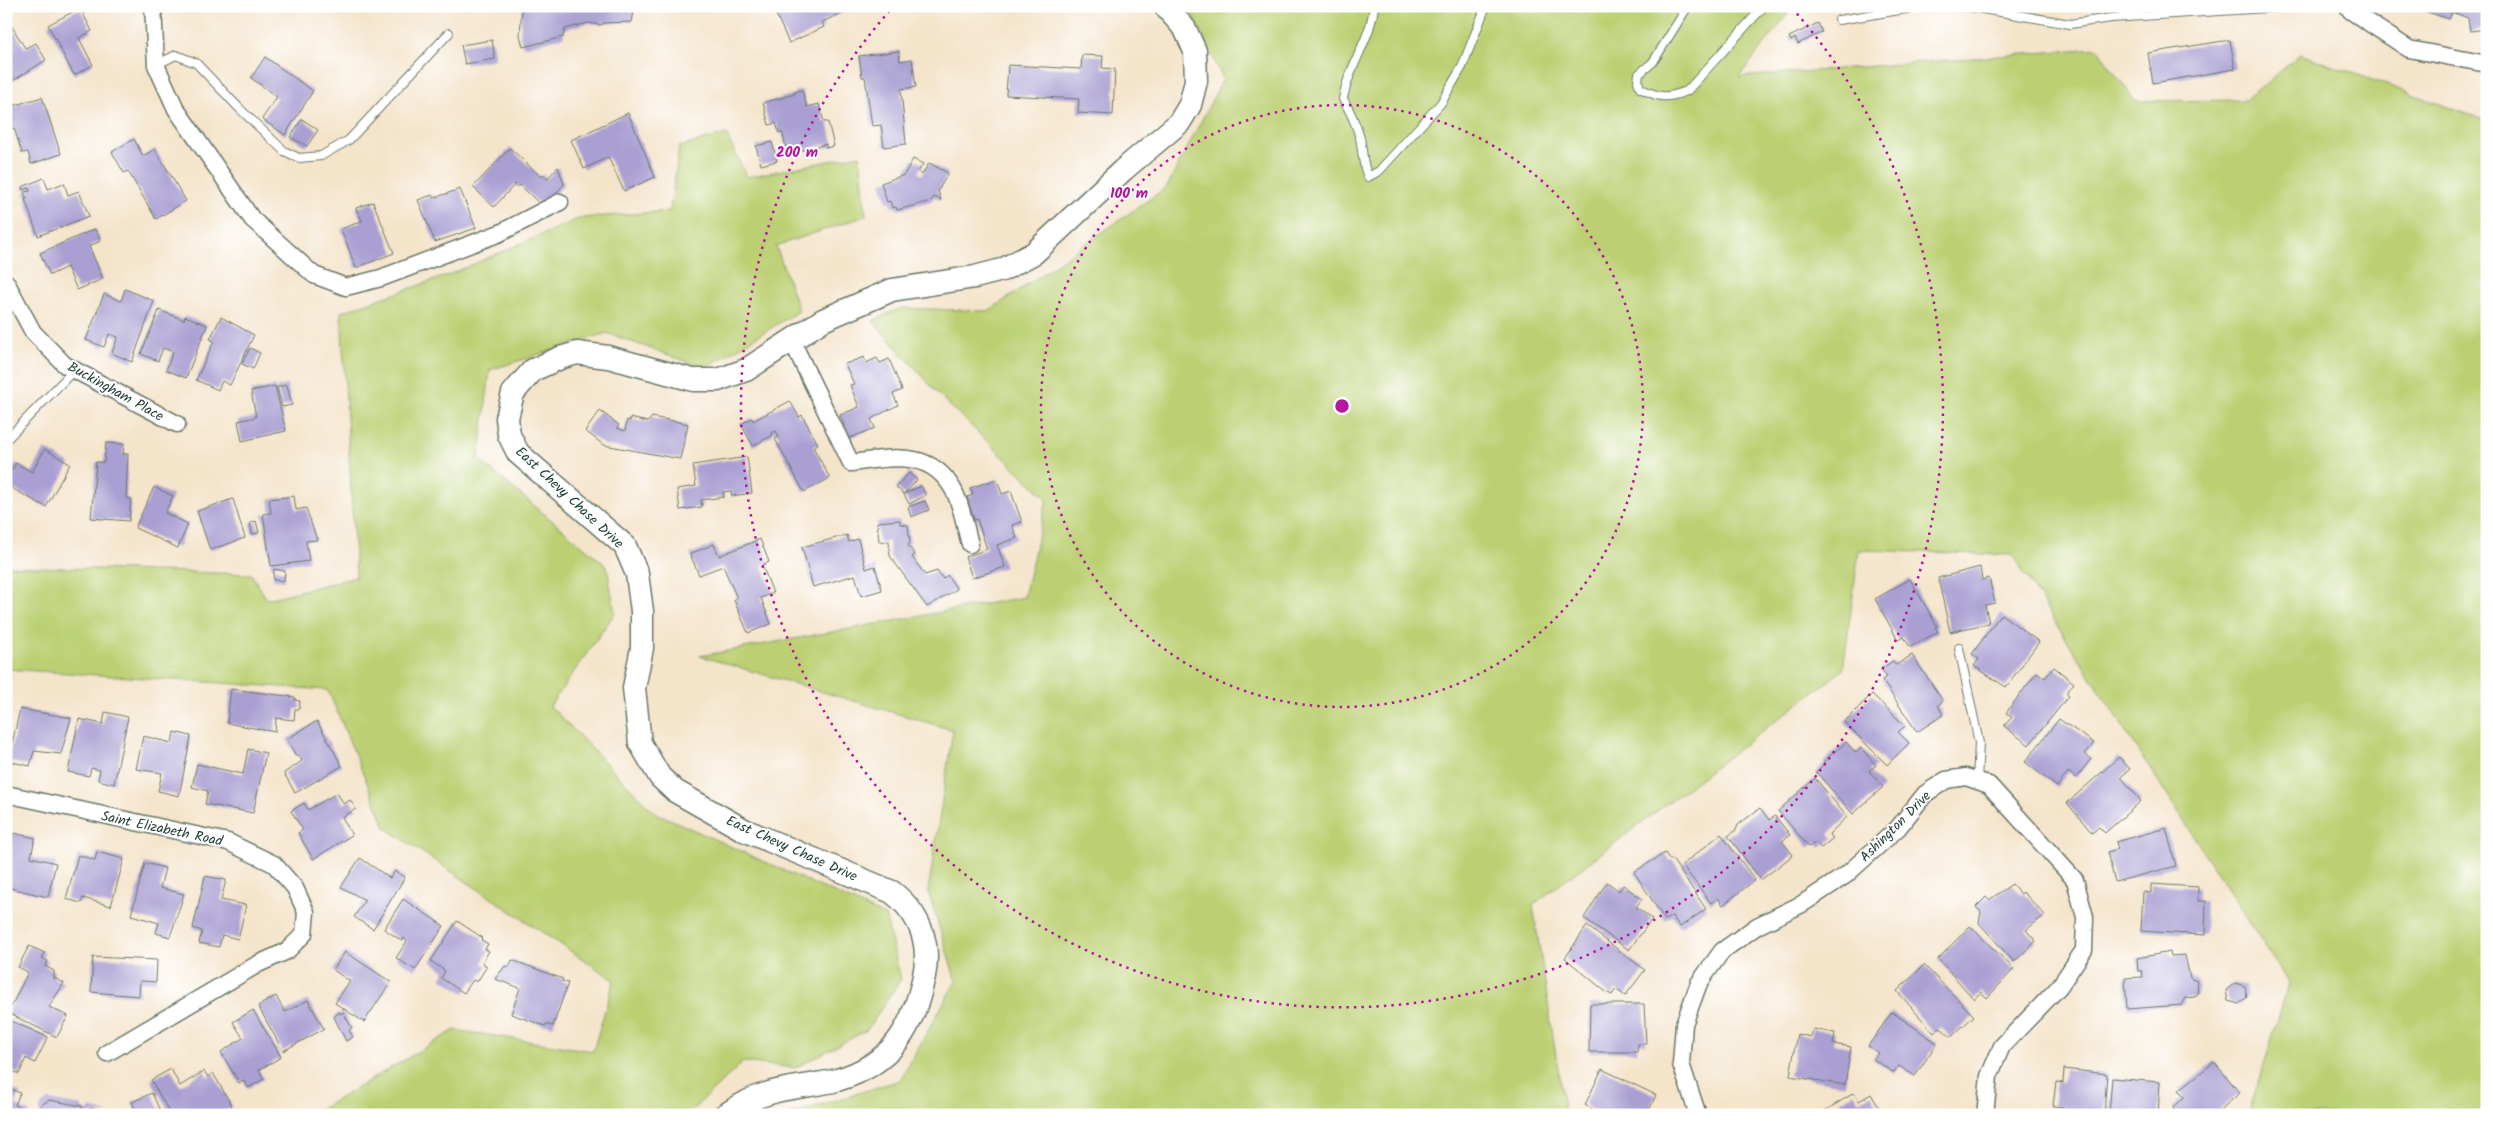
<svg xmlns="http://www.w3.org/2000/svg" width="2493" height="1121" viewBox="0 0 2493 1121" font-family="Kalam,sans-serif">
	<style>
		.green { fill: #bcd073; stroke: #6e8654 }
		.building { fill: #a99fd2 }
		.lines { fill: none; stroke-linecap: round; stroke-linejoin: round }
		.lane-casing { stroke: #6a7768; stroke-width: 10 }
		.street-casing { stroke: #6a7768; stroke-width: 19 }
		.secondary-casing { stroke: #6a7768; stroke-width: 25 }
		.lane { stroke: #fff; stroke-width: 8 }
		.street { stroke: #fff; stroke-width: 16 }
		.secondary { stroke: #fff; stroke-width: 22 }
		.ring { fill: none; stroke: #b5179e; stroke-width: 2.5; stroke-dasharray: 2.5 5 }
		.labels { text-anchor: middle; stroke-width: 4; stroke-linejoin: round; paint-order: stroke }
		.street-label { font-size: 14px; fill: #1f3d34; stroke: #fff }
		.centre { fill: #b5179e; stroke: #fff; stroke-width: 2.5 }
		.ring-label { font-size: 15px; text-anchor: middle; font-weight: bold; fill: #b5179e; stroke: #fff; stroke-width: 4; stroke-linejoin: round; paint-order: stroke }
	</style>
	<rect width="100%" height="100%" fill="#fff"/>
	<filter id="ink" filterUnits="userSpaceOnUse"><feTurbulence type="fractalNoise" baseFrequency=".02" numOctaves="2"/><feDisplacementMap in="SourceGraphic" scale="10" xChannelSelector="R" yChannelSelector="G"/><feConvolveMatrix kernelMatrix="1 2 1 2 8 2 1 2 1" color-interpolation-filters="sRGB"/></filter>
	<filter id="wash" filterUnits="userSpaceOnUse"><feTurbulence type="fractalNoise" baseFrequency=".0096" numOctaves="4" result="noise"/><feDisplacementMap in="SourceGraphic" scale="20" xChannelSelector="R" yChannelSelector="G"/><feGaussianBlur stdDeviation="1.12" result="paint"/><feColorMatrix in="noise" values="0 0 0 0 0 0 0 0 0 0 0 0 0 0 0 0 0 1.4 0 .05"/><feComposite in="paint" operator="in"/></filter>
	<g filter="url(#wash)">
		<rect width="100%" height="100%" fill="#f4e4ca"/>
		<g class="green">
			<polygon points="1189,6 1794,6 1739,77 2097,48 2135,101 2247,100 2300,54 2487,121 2487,1115 2476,1115 2473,1111 2441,1115 2248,1115 2289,984 2012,555 1859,550 1843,670 1533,905 1565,1115 788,1115 900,1080 956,981 928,891 953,730 700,656 1024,597 1047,499 941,397 873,321 901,308 989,311 1167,187 1223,79"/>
			<polygon points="726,134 747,177 860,155 866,216 776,246 799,311 705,368 607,333 490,370 479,460 607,566 615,613 550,706 654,812 885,916 901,979 867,1030 795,1068 743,1062 687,1115 311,1115 455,1030 593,1051 614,980 386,828 328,690 6,669 6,566 251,574 267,599 356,577 341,312 446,276 580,218 670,211 679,147"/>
		</g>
		<g id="blocks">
			<g class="building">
				<polygon points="522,6 635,6 632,22 603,23 602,25 588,23 565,29 563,37 523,47 520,35"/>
				<polygon points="787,6 845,6 847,11 822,22 824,27 789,43 775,12"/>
				<polygon points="2472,6 2471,9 2487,8 2487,29 2470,31 2468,18 2452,12 2449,19 2412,7"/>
				<polygon points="80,8 92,31 79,38 93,65 74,75 48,25"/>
				<polygon points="1818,23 1822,32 1798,44 1795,38 1791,41 1789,37"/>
				<polygon points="11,25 25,48 36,43 46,60 6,85 6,28"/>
				<polygon points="492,40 495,59 465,64 461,45"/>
				<polygon points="2230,40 2235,69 2153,83 2148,53"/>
				<polygon points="899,51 900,61 912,59 916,87 901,89 906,144 884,147 881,125 872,126 865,77 862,77 859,56"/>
				<polygon points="1082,55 1103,56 1102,68 1115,69 1113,115 1078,113 1079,99 1006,95 1008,65 1081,69"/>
				<polygon points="265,57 313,91 285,135 262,119 277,97 251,78"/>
				<polygon points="802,90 807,107 819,104 824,122 828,122 834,146 826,148 826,144 788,154 782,132 779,133 776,123 769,125 763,103 795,94 794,92"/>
				<polygon points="42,97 61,154 31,164 28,152 22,153 14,128 6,130 6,108"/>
				<polygon points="628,113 655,177 624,191 608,157 584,169 571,140"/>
				<polygon points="302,119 318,130 307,146 290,137"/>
				<polygon points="134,139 143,156 155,149 186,201 156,219 128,171 124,173 112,152"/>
				<polygon points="772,142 777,161 761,165 756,146"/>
				<polygon points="510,148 541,177 543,174 547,179 558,167 564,184 544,208 520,185 518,187 515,184 494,207 473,187"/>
				<polygon points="913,159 923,164 918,172 922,175 929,163 948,173 938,191 941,200 934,197 931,201 897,210 896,207 892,208 890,201 887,202 881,183 904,175"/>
				<polygon points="44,178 48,189 64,183 68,195 79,191 89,216 38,236 25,199 27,199 24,192 30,191 29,188 23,190 22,187"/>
				<polygon points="460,189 476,228 435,242 418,200 432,195 434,198"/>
				<polygon points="373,202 394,253 356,268 341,229 362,221 356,208"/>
				<polygon points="95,229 101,241 89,246 103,279 77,290 67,267 50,275 40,253"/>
				<polygon points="125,289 154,301 132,362 112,353 118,337 109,334 104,347 86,340 104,294 121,301"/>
				<polygon points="159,310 184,320 185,316 207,325 186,378 166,370 173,352 163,348 158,361 141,354"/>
				<polygon points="221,317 254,335 230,385 222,381 218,390 196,380 214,341 210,339"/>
				<polygon points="250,348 260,353 253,369 242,364"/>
				<polygon points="864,357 866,363 877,358 880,363 889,359 902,390 893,394 898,405 871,419 875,428 850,438 840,415 859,407 850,385 854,384 845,364"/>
				<polygon points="287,385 292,405 282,407 277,387"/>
				<polygon points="275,386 286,431 242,441 238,421 256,417 251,391"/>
				<polygon points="790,401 799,417 802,415 818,444 813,447 830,478 804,492 775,439 779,437 776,431 772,433 773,435 753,446 741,424 752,418 753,421"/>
				<polygon points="600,411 619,425 617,428 625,431 627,420 630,421 630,418 648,422 652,417 688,424 680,459 604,445 585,431"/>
				<polygon points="106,443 124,444 123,454 128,454 126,498 131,499 129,521 91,518 96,462 104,462"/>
				<polygon points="45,449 70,464 46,507 6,485 6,480 16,463 32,472"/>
				<polygon points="747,457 752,493 732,496 731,491 723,492 724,497 701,500 702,507 680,510 677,489 696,486 693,465"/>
				<polygon points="909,473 917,480 904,494 896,487"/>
				<polygon points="997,479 1002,494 1011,491 1022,522 1012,525 1017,538 997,545 1005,567 972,578 965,557 987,549 977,519 974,520 967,497 973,495 970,488"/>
				<polygon points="921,486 926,495 909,504 904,494"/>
				<polygon points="154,487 173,496 165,513 188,524 178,548 135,528"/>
				<polygon points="294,496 296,510 306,508 317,540 306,541 309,561 271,566 263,514 271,513 269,499"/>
				<polygon points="233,499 245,538 210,550 197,511"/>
				<polygon points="925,501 929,510 911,517 908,507"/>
				<polygon points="900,520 900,524 908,525 910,543 908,545 915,555 912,557 925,575 937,571 943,579 947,575 957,589 927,607 890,556 889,541 879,542 877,522"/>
				<polygon points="256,521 259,533 252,534 250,523"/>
				<polygon points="847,535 849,542 858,539 866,569 875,566 882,590 861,596 855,575 813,587 802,547"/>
				<polygon points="760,539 769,562 762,565 773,593 761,598 771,624 748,633 734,600 737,598 723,566 699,575 690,554 714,544 719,556"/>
				<polygon points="1980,567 1982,580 1989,578 1995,603 1985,605 1989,623 1950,632 1938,578"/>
				<polygon points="274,569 285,571 284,581 273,580"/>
				<polygon points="1910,579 1937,626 1935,627 1938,632 1910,647 1904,637 1898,640 1875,599"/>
				<polygon points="2001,614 2039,642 2006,687 1974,666 1979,659 1972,654"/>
				<polygon points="1912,655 1943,701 1938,705 1943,715 1917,732 1882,680 1887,677 1881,669 1893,661 1896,665"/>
				<polygon points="2054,667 2074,683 2066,693 2069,696 2029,745 2004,726 2012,717 2006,713 2037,672 2045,678"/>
				<polygon points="231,689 295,697 295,700 300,701 299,709 295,709 294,720 276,718 275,732 227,723"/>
				<polygon points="1872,694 1905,726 1898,732 1909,743 1887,765 1844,722"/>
				<polygon points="20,709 71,718 61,754 34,751 30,766 8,761"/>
				<polygon points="105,712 128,717 114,784 98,780 100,770 91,768 89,776 68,772 79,719 103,724"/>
				<polygon points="2059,719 2094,743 2085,754 2091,759 2076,778 2068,772 2057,787 2025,762"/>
				<polygon points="317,721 342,766 295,793 284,773 302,761 299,755 296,756 287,739"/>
				<polygon points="174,732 191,736 179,796 158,791 162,773 136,769 143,736 172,743"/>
				<polygon points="1846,742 1856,753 1861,748 1876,765 1869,771 1883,787 1853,814 1816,772 1824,764 1824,761"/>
				<polygon points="248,749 266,753 253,813 205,804 208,791 192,787 197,764 243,774"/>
				<polygon points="2119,757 2130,769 2121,777 2141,801 2105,833 2099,827 2092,833 2067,803"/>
				<polygon points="1815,778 1847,817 1829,834 1833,838 1821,848 1816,842 1809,847 1778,811"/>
				<polygon points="337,793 344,804 350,800 356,809 342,817 352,835 313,859 298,833 303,830 291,811 304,803 308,810"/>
				<polygon points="1760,808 1769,820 1775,816 1790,835 1782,841 1793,855 1761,880 1728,836 1736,830 1738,825"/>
				<polygon points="2166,828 2176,866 2115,882 2107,852 2118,849 2116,842"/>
				<polygon points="14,833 35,838 31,857 56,863 48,897 6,887 6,865"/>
				<polygon points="1721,834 1755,880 1723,905 1718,898 1711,903 1682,865"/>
				<polygon points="97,852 124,859 111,906 83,898 81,903 66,899 78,855 95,860"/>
				<polygon points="1665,853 1670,860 1672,859 1706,909 1680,927 1672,916 1665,920 1634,872"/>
				<polygon points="360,858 390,878 395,871 405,877 373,929 354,917 365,900 341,887"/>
				<polygon points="145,863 165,868 160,888 184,894 170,937 156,933 159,923 131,915"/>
				<polygon points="205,876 226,880 221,900 246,905 238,939 222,935 219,947 199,943 202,931 193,928"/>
				<polygon points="1607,882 1619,891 1623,885 1642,899 1636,907 1652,919 1629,950 1584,918"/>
				<polygon points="2012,884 2021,894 2023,892 2045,915 2026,930 2036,941 2014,962 1979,923 1981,912 1976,907 1986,897 1989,900"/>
				<polygon points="2151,884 2198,887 2198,901 2206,901 2205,935 2141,931 2143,892 2151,893"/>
				<polygon points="403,899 444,926 415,970 396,958 407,941 404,938 402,941 384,929"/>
				<polygon points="457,921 483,938 481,940 488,944 485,949 489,951 482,963 487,966 477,982 473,980 464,993 441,978 445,971 431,961"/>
				<polygon points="1587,926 1645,970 1625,996 1616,989 1612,995 1606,992 1565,958"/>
				<polygon points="1970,926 2014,969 1987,998 1981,992 1974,999 1938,959"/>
				<polygon points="29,946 45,953 42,958 48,961 45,966 54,971 54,978 64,983 49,1007 68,1016 57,1037 8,1013 28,972 18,967"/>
				<polygon points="345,952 391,982 364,1022 335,1003 350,981 333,970"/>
				<polygon points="2170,952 2171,956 2185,955 2190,978 2197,981 2198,993 2195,997 2186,998 2182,1005 2127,1009 2125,978 2143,977 2142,971 2138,971 2137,958"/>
				<polygon points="93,957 157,960 156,982 140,981 139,996 91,992"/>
				<polygon points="512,960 563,979 562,981 568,983 553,1026 546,1024 545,1026 511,1014 520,988 495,979 505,966 509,967"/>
				<polygon points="1924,965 1974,1016 1951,1037 1940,1027 1934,1033 1897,991"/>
				<polygon points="2235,983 2245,986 2247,997 2239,1004 2228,1001 2226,990"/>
				<polygon points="276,996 285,1012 308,1000 324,1029 283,1051 258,1006"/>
				<polygon points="1590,1004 1644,1004 1646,1044 1638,1044 1637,1052 1589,1052"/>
				<polygon points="253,1010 281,1057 259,1070 264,1079 248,1088 243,1080 239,1083 221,1052 243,1038 233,1022"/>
				<polygon points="339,1012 340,1014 343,1012 352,1028 349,1030 353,1037 346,1041 334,1017"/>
				<polygon points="1892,1012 1937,1043 1915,1076 1899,1066 1894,1073 1873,1059 1878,1053 1868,1046"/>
				<polygon points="6,1019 48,1037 35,1063 26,1058 19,1074 6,1068"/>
				<polygon points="1813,1029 1835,1033 1833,1044 1851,1047 1845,1085 1790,1076 1797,1034 1811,1037"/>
				<polygon points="2214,1062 2240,1093 2214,1115 2179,1115 2173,1108 2184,1097 2179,1090"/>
				<polygon points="171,1069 180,1086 204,1071 208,1077 213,1073 232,1106 217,1115 207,1115 205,1111 199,1115 171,1115 151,1080"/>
				<polygon points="1602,1069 1656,1095 1647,1115 1604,1115 1585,1105"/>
				<polygon points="2064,1069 2107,1074 2104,1115 2063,1115 2063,1107 2053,1106 2056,1082 2063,1083"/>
				<polygon points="2112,1078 2160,1082 2158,1115 2109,1115"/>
				<polygon points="6,1087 20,1093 15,1105 30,1112 29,1115 6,1115"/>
				<polygon points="152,1093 162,1115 137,1115 132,1102"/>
				<polygon points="1854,1093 1859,1101 1871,1094 1883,1115 1818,1115"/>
				<polygon points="49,1100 82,1106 82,1109 89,1111 90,1108 109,1113 39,1115 41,1105"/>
			</g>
		</g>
	</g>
	<g filter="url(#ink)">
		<use href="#blocks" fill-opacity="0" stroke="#6a7768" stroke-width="1"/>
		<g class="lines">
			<g class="lane-casing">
				<g id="lane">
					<path d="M1374,6C1371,39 1348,67 1343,99C1350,111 1356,124 1360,138C1363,151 1362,164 1368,177L1379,171L1441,103L1462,67L1486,6"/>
					<path d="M1688,6L1653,62L1639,74L1638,81L1640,88C1659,98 1666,99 1687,91L1764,6"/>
					<polyline points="1945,6 1971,7 2070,24 2111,18 2298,6"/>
					<polyline points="1839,20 1924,6"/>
					<polyline points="156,65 176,55 196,63 240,109 284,151 299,158 321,156 349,140 449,33"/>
					<polyline points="6,440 74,370"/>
					<polyline points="1959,648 1979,743 1977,781"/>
				</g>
			</g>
			<g class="street-casing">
				<g id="street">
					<polyline points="153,6 156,65 176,109 252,219 314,275 346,287 381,278 500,233 560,202"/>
					<polyline points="2347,6 2351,11 2409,49 2487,64"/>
					<polyline points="6,282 33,332 65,365 177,424"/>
					<path d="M791,339L851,463C891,458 931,448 954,491C962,506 965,527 970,544"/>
					<polyline points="6,794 228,842 274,864 295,888 306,912 304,934 287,951 258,964 107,1053"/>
					<polyline points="1698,1115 1681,1064 1684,1024 1699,983 1722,951 1757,926 1802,904 1846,875 1898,828 1925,794 1946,780 1966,777 1989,785 2075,880 2085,917 2084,950 2059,987 2002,1046 1989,1076 1985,1115"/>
				</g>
			</g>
			<g class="secondary-casing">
				<path id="secondary" d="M725,1115C738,1107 751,1098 766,1094C789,1086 814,1086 837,1080C892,1064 913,1029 924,976C931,942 919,913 892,892L744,830L675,791L660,777L640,743L634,688L642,648V611L637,574L625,546L518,453L509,435L507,418L513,393L533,370L560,358L577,353L608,357L693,380H718L746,370L823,320L892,290L975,277L1002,270L1034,253L1123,170L1179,123L1190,105L1196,81L1195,51L1185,29L1165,6"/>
			</g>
			<use href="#lane" class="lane"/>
			<use href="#street" class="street"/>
			<use href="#secondary" class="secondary"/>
		</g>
	</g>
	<g class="ring">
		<circle cx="1342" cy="406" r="301"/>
		<path d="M1792 8A601 601 0 1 1 892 8"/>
	</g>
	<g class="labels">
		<g class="street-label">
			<text transform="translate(116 391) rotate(29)" y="5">Buckingham Place</text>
			<text transform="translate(570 497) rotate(43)" y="5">East Chevy Chase Drive</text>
			<text transform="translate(1895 826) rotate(-45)" y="5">Ashington Drive</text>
			<text transform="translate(162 828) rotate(12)" y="5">Saint Elizabeth Road</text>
			<text transform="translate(792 848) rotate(24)" y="5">East Chevy Chase Drive</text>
		</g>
	</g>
	<circle cx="1342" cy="406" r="8" class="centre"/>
	<g class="ring-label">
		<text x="797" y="157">200 m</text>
		<text x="1129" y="198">100 m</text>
	</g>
	<rect width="2493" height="1121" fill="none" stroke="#fff" stroke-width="25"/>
</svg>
